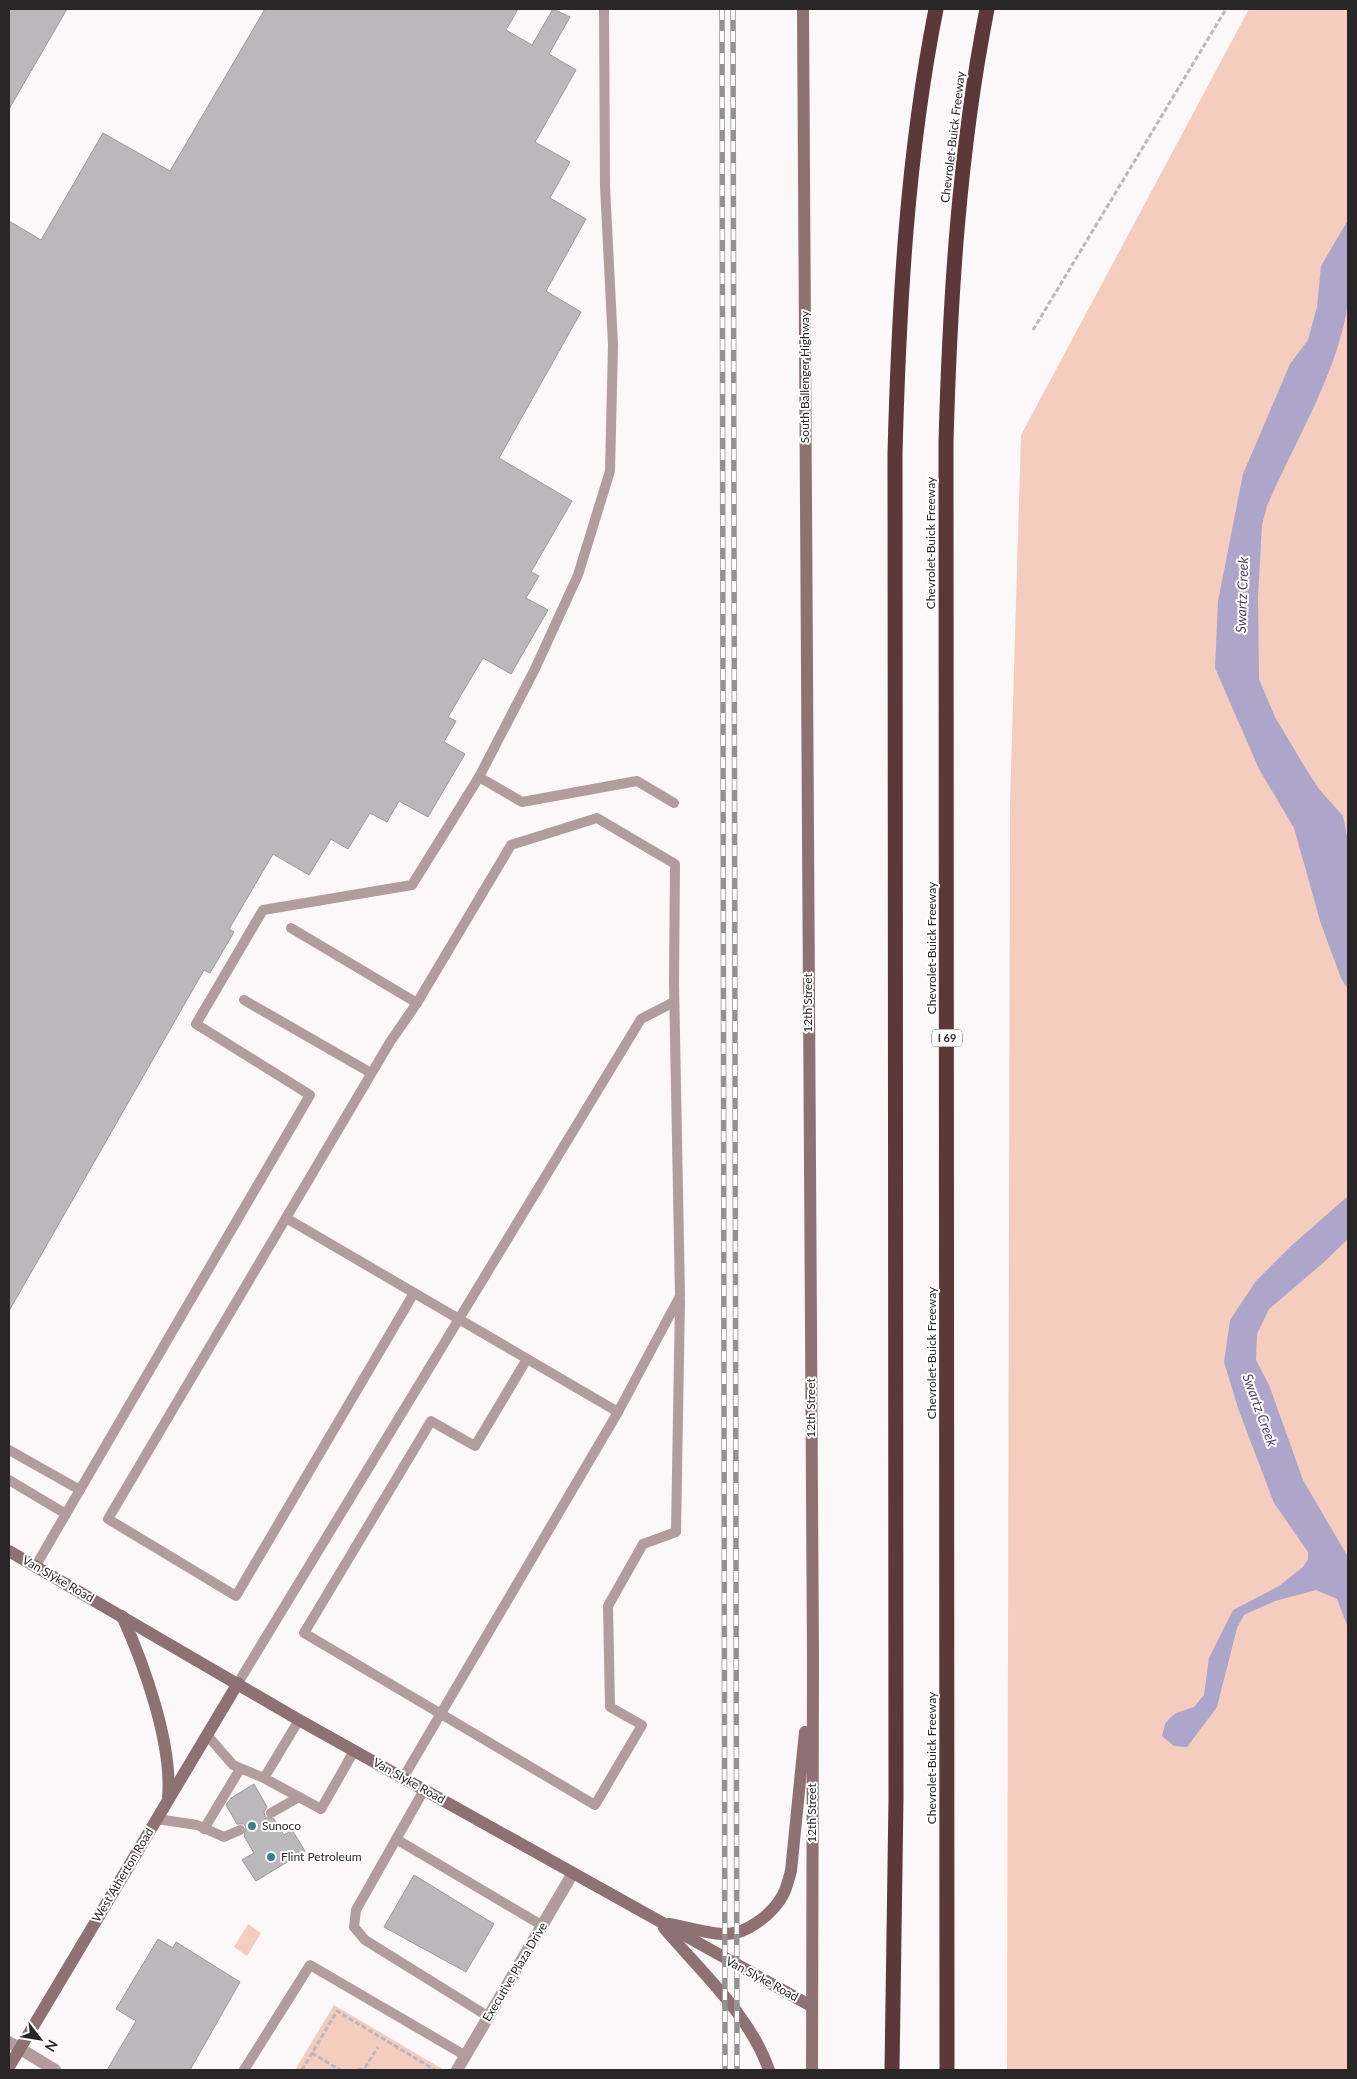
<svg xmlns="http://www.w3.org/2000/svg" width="1357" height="2079" viewBox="0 0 1357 2079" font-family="Lato,sans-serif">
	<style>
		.green { fill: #f4cdbe }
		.water { fill: #aea5ca }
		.building { fill: #bbb8bb; stroke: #9c999c }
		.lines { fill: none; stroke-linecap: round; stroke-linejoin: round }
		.path { stroke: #bcb8b9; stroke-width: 3; stroke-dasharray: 5 2.5; stroke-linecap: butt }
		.lane { stroke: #b19d9d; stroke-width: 10 }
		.street { stroke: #b19d9d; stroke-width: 12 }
		.secondary { stroke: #8e7172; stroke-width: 12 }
		.highway { stroke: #5d383b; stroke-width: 15 }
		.rail-casing { stroke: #949192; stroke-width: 5.5 }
		.rail { stroke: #fff; stroke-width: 4; stroke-dasharray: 11; stroke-linecap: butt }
		.poi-dot { fill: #3b7e8f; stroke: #fff; stroke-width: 2 }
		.labels { text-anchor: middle; stroke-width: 4; stroke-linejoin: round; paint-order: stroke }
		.shield { fill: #fff; stroke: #686768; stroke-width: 1 }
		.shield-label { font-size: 11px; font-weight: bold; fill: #282627 }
		.street-label { font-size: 12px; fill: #282627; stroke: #fff }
		.poi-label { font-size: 12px; fill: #282627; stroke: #fff; text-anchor: start }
		.water-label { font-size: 14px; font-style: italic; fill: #4c3e70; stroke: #fff }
	</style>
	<rect width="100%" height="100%" fill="#fcf7f9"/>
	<g class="green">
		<polygon points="1249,9 1348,9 1348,2070 1007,2070 1010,803 1021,435"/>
		<polygon points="248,1924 261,1933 247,1956 234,1947"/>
		<polygon points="334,2005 444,2070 295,2070"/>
	</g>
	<g class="water">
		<path d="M1348,220C1348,249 1351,287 1346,315C1332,383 1294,443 1267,506L1262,525L1258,597L1259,679L1275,717L1306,769L1319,789L1343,816L1348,842V990L1341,978L1321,924L1294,828L1259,769L1215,668L1218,601L1243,474L1290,364L1308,340L1317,307L1321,266Z"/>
		<polygon points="1348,1196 1348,1239 1323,1263 1269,1309 1257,1334 1256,1360 1269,1385 1303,1480 1348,1557 1348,1628 1337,1599 1316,1590 1275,1601 1244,1615 1237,1628 1217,1707 1187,1747 1174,1746 1162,1736 1165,1724 1170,1718 1176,1713 1194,1707 1204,1695 1209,1658 1233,1610 1279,1586 1303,1567 1308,1559 1308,1552 1274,1503 1239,1411 1224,1362 1230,1320 1256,1281 1290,1247"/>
	</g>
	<g class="building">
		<polygon points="9,9 67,9 9,109"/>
		<polygon points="265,9 518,9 506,30 532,45 553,9 570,17 549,54 576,70 535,142 570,162 550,198 586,219 546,291 581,312 499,458 572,501 531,572 539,576 526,598 548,610 511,674 483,658 448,717 456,721 444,742 465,754 428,817 399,801 387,822 370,813 348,849 331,839 309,875 273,854 229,929 234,932 210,973 204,970 9,1311 9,221 41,240 103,133 170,171"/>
		<polygon points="254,1784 267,1807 264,1812 265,1817 274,1819 284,1835 292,1830 305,1851 256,1881 242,1860 254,1853 244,1836 246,1828 244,1824 237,1824 226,1805 231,1798"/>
		<polygon points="414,1875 494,1924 466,1972 384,1927"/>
		<polygon points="158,1939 173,1948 176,1942 240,1982 190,2070 107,2070 136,2021 116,2009"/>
	</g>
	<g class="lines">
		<g class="path">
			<polyline points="1033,330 1226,9"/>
			<polyline points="312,2053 340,2070"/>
			<polyline points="302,2070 337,2011 435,2070"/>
			<polyline points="358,2070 364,2069 378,2047"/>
		</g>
		<g class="lane">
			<polyline points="479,777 522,802 637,781 674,803"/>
			<polyline points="291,928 417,1003 511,845 597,818 675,864 674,983 680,1296 618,1412 403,1778"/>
			<polyline points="244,1000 371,1073"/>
			<polyline points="286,1218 618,1412"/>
			<polyline points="414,1293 236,1596 108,1519 390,1042 417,1003"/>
			<polyline points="527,1359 475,1446 431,1421 304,1633 595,1805 642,1725 610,1707 608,1606 643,1544 676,1532 680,1300"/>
			<polyline points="9,1450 80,1490"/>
			<polyline points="9,1480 66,1514"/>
			<polyline points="35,1567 310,1095 196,1024 263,910 412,885 479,777 534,671 578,575 610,471 613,345 605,186 604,9"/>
			<polyline points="238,1683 641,1019 674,1002"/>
			<polyline points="299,1720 264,1778 321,1809 354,1751"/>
			<polyline points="207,1735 233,1765 264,1778"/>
			<polyline points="424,1790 356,1910 354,1927 365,1940 489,2017"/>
			<polyline points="271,1813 299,1797"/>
			<polyline points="157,1819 197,1825 224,1837 240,1830"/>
			<polyline points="204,1829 240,1769"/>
			<polyline points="396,1839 543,1926"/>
			<polyline points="244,2070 310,1965 466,2056"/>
		</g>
		<g class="street">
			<polyline points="9,2042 55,2070"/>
			<polyline points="457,2070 573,1873"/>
		</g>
		<g class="secondary">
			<polyline points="803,9 813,1659 812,2070"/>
			<polyline points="9,1551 299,1720 811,2006"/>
			<path d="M122,1616C144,1664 173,1745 168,1798"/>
			<path d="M669,1924C687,1927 705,1933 722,1934C746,1936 774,1913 784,1893C787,1886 789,1878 791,1871L805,1732"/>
			<path d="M664,1928C701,1972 750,2015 769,2070"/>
			<polyline points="9,2067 238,1683"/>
		</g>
		<g class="highway">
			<path d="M892,2070L896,1798L895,453C899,304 907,155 936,9"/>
			<path d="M947,2070L946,442C950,297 959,151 987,9"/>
		</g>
		<g class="rail-casing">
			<g id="rail">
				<polyline points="722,9 725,2070"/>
				<polyline points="733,9 737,2070"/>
			</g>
		</g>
		<use href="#rail" class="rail"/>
	</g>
	<g class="poi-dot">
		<circle cx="252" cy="1826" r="5"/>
		<circle cx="271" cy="1857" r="5"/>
	</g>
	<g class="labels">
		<rect class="shield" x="932" y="1029.5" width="30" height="17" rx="4"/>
		<g class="shield-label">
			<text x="947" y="1042">I 69</text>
		</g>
		<g class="street-label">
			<text transform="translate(953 137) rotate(-83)" y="4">Chevrolet-Buick Freeway</text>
			<text transform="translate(805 377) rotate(-90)" y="4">South Ballenger Highway</text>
			<text transform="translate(931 543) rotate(-90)" y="4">Chevrolet-Buick Freeway</text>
			<text transform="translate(932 948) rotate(-90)" y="4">Chevrolet-Buick Freeway</text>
			<text transform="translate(808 1003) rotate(-90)" y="4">12th Street</text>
			<text transform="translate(932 1353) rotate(-90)" y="4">Chevrolet-Buick Freeway</text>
			<text transform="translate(811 1408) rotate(-90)" y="4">12th Street</text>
			<text transform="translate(58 1579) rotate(30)" y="4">Van Slyke Road</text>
			<text transform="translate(932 1758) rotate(-90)" y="4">Chevrolet-Buick Freeway</text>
			<text transform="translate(409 1781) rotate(29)" y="4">Van Slyke Road</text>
			<text transform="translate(812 1813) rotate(-90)" y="4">12th Street</text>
			<text transform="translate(123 1875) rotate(-59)" y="4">West Atherton Road</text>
			<text transform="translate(515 1972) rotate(-59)" y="4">Executive Plaza Drive</text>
			<text transform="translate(762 1979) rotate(28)" y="4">Van Slyke Road</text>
		</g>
		<g class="poi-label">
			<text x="262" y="1830">Sunoco</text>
			<text x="281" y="1861">Flint Petroleum</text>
		</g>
		<g class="water-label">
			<text transform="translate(1242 595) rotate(-88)" y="5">Swartz Creek</text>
			<text transform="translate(1260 1410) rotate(70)" y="5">Swartz Creek</text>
		</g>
	</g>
	<rect width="1357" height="2079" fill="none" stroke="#282627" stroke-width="20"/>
	<g transform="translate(40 2039) rotate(121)" stroke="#ffffff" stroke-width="4" paint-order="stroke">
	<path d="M0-4L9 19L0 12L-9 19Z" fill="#282627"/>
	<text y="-8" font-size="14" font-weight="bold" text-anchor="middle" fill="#282627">N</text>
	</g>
</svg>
